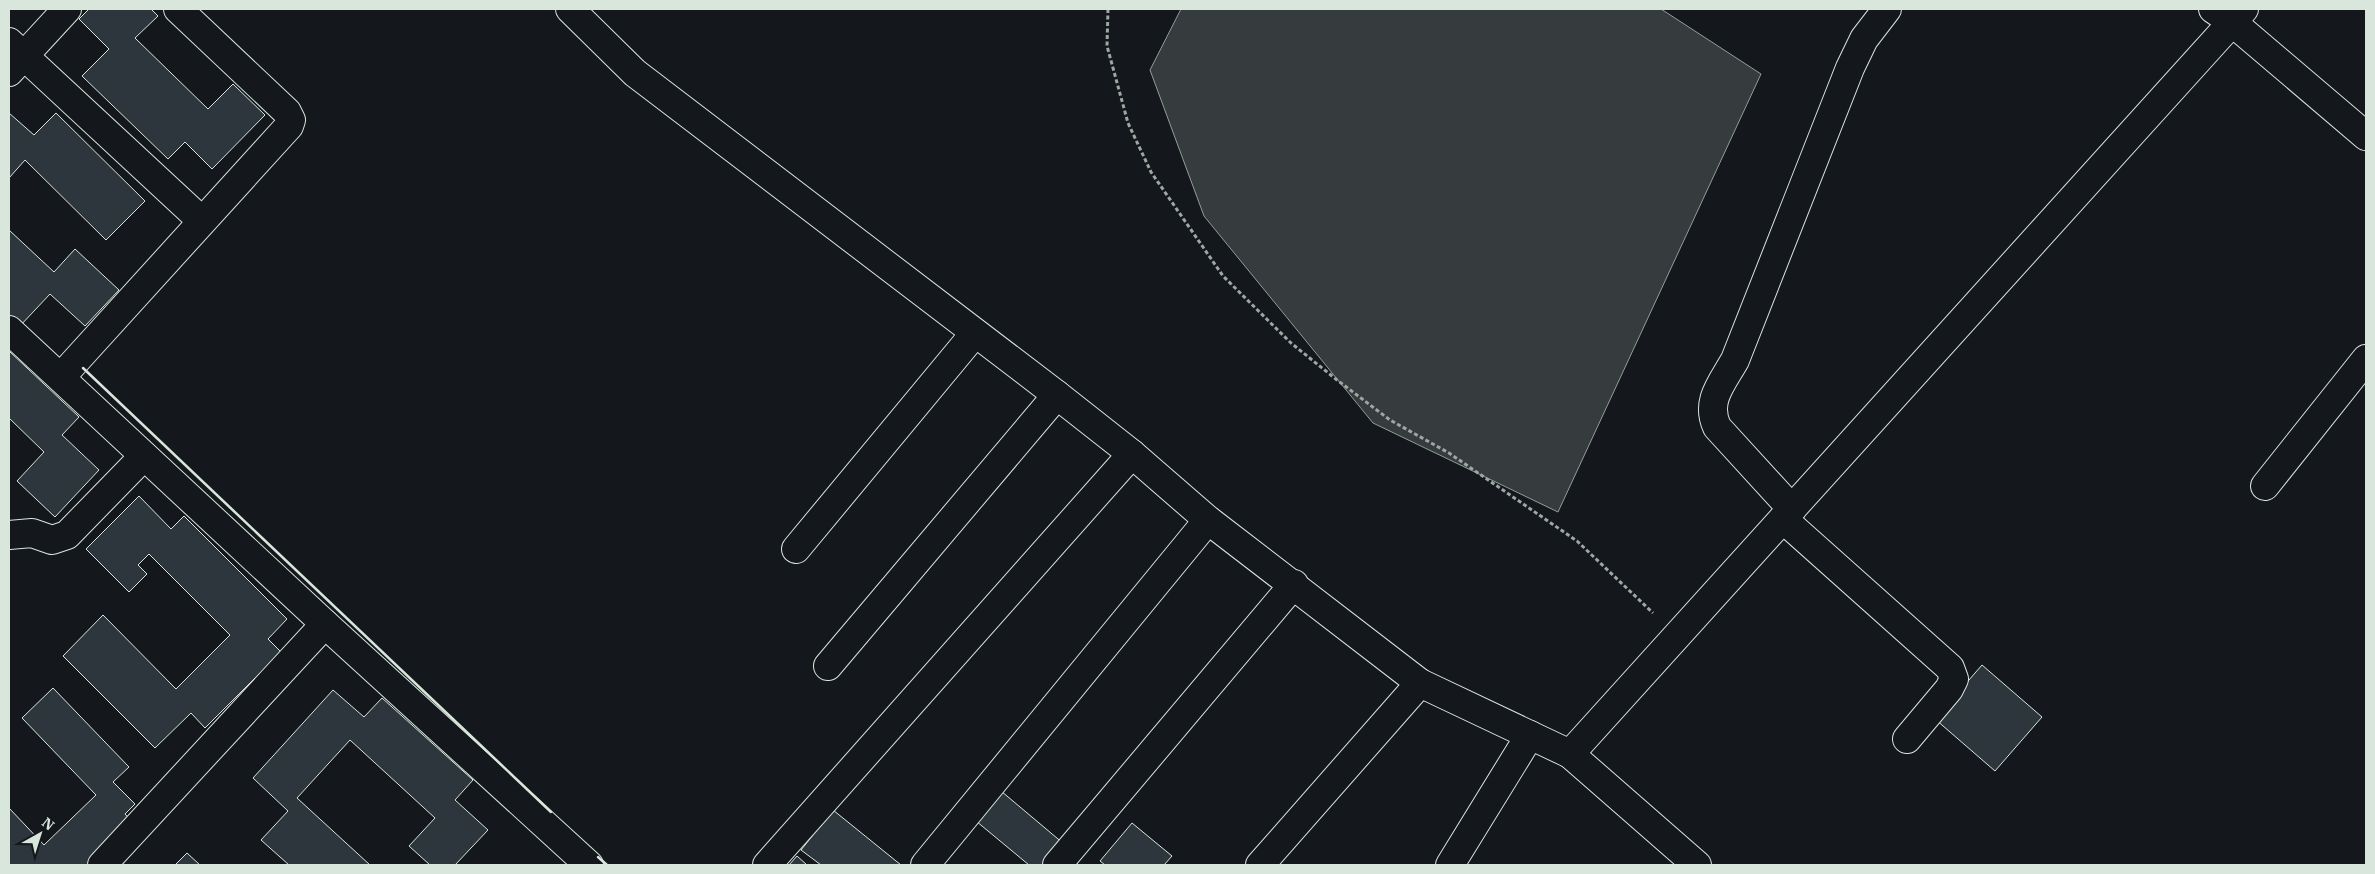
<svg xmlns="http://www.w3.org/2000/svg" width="2375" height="874" viewBox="0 0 2375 874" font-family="'IBM Plex Serif',serif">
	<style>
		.water { fill: #363b3e; stroke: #939e99 }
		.building { fill: #2c363c; stroke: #d8e6dc }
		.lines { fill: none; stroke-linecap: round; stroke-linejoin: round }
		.minor-casing { stroke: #d8e6dc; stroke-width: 30 }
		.path { stroke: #9da8a2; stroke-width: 3; stroke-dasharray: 4 2.5; stroke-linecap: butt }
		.minor { stroke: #14181c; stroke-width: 28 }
		.wall { stroke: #d8e6dc; stroke-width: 2.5 }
	</style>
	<rect width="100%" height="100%" fill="#14181c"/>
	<polygon class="water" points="1181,9 1661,9 1761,74 1558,512 1373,423 1204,216 1150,70"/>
	<g class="building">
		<polygon points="89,9 151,9 158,16 135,38 208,109 233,84 265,115 212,169 185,142 168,159 82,76 109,49 79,19"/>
		<polygon points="9,113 34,135 56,113 145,201 106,240 25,160 9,178"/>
		<polygon points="9,230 54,272 75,249 119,290 85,326 50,294 19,327 9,318"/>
		<polygon points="9,351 79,417 62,435 99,470 55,517 17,481 44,452 9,418"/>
		<polygon points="139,496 171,529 184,516 287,619 268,639 281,652 205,728 191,713 155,748 63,656 103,615 176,689 230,635 149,554 138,565 147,574 129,592 86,549"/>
		<polygon points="1982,665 2042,717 1995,771 1935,719"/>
		<polygon points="53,688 129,767 113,782 135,804 125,814 137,827 97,865 9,865 9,808 44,845 96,795 22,718"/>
		<polygon points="333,690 364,717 382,698 473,780 455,800 488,830 455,865 430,865 409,846 435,818 350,740 297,798 370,865 289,865 261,840 288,811 253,778"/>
		<polygon points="1001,791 1064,844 1047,865 1029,865 976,821"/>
		<polygon points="833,810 901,865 821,865 801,850"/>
		<polygon points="1132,823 1172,856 1164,865 1105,865 1100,861"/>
		<polygon points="187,853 200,865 175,865"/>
		<polygon points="797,856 807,865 789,865"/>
	</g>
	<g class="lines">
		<g class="minor-casing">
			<g id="minor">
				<polyline points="570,9 635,73 1057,395 1132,454 1208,520 1420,683 1570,754 1697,865"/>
				<polyline points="2213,9 2232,22 2366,136"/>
				<polyline points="9,42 202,221"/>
				<polyline points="9,72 67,9"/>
				<polyline points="9,330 325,624 589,865"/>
				<polyline points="61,377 289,126 291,120 287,112 178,9"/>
				<polyline points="2265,486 2366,359"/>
				<path d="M1792,509L1717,427C1705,401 1722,383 1735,360L1850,68L1864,39L1887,9"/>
				<polyline points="1783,519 1950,668 1954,679 1949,689 1907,739"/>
				<polyline points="9,535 32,533 52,540 67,535 144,456"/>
				<polyline points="796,549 975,333"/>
				<polyline points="828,666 1057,395"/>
				<polyline points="1570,754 2244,9"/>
				<polyline points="102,865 325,624"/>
				<polyline points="767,865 1132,454"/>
				<polyline points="925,865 1208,520"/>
				<polyline points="1057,865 1294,584"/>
				<polyline points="1260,865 1420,683"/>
				<polyline points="1450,865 1530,735"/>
			</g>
		</g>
		<polyline class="path" points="1108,9 1107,46 1128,123 1151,172 1223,276 1291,343 1337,380 1390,420 1449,453 1577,541 1653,613"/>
		<use href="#minor" class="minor"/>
		<g class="wall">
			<polyline points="83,368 551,812"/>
			<polyline points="598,857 607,865"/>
		</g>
	</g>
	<rect width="2375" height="874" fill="none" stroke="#d8e6dc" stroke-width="20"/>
	<g transform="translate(40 834) rotate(39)" stroke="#14181c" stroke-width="4" paint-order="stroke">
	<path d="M0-4L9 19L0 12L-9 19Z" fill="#d8e6dc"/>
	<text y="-8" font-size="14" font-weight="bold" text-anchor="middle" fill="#d8e6dc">N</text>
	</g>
</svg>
